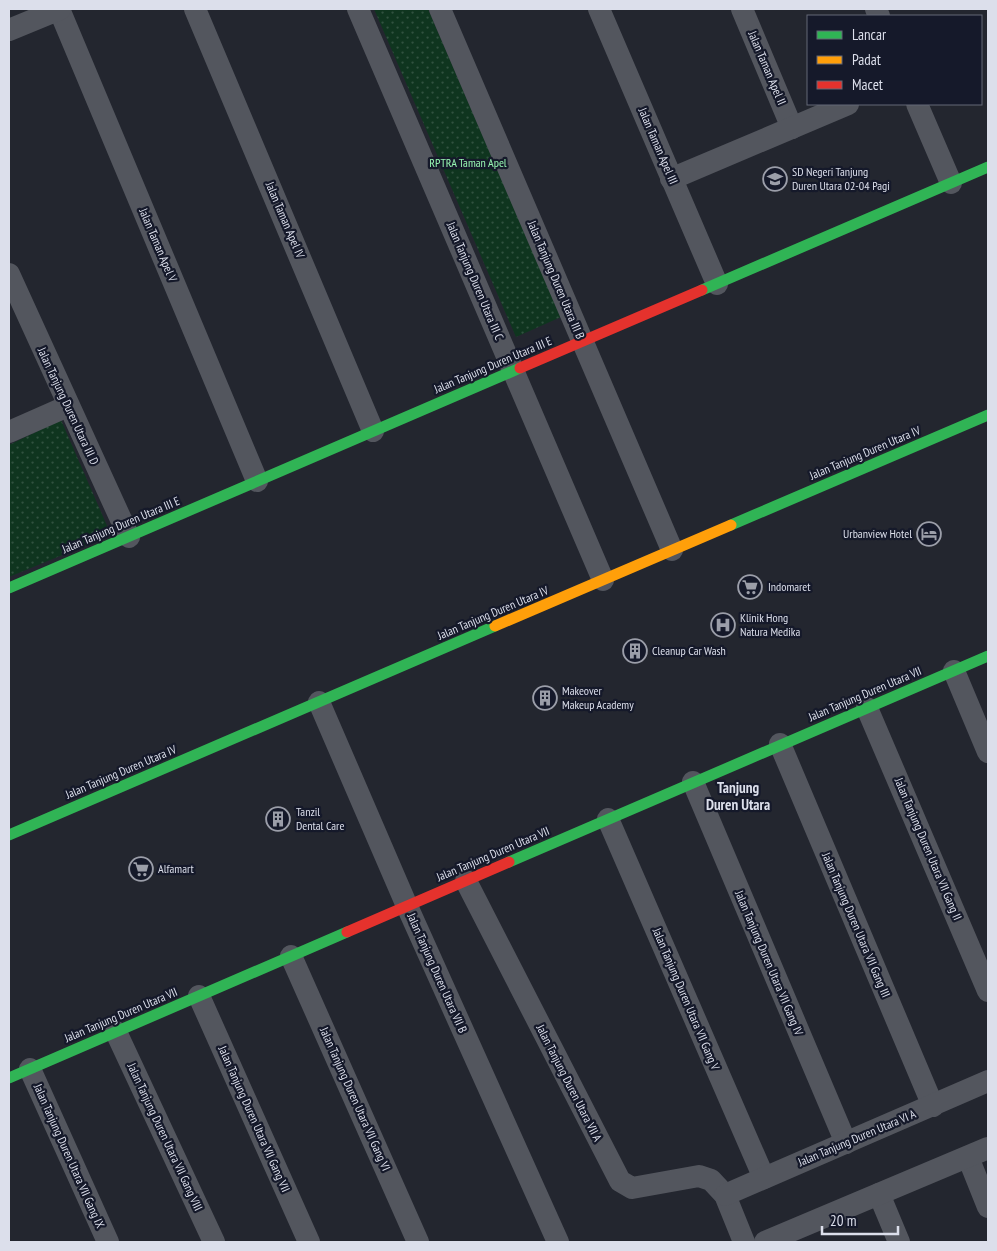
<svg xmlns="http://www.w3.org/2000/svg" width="997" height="1251" viewBox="0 0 997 1251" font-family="'PT Sans Narrow',sans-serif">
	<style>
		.grass { fill: url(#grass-dots) }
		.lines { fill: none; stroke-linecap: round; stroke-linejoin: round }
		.street { stroke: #53565e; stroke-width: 22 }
		.fast { stroke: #30b455; stroke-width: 11 }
		.slow { stroke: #ff9f0a; stroke-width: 11 }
		.jam { stroke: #e5322d; stroke-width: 11 }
		.labels { text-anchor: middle; stroke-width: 4.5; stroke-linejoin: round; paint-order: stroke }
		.street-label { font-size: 12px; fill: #dcdfeb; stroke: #15192a }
		.park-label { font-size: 12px; fill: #96f5b1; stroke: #15192a }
		.poi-label { font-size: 12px; fill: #dcdfeb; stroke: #15192a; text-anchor: start }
		.quarter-label { font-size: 15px; font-weight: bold; fill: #dcdfeb; stroke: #15192a }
	</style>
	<defs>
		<pattern id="grass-dots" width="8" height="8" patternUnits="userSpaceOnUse" patternTransform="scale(1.25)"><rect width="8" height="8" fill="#0f351f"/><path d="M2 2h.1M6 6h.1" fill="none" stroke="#315240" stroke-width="1.8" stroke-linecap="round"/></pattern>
	</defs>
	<rect width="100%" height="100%" fill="#23262f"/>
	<g class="grass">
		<polygon points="374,9 428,9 561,317 516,337"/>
		<polygon points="61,420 111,535 9,577 9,445"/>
	</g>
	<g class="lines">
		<g class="street">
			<polyline points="59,9 257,481"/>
			<polyline points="195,9 373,431"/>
			<polyline points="358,9 603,580"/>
			<polyline points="440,9 672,550"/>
			<polyline points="599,9 717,284"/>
			<polyline points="742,9 792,128"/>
			<polyline points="876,9 879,16"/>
			<polyline points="9,30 60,9"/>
			<polyline points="917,104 951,183"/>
			<polyline points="671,179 848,104"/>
			<polyline points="9,274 129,537"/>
			<polyline points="9,432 68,406"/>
			<polyline points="954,671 988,752"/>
			<polyline points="319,702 407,906 558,1242"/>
			<polyline points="867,708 988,991"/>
			<polyline points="780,744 933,1106"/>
			<polyline points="693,782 846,1143"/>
			<polyline points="608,819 764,1178"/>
			<polyline points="466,881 620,1181 632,1188 699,1176 711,1180 725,1195 744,1242"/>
			<polyline points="291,956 418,1242"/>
			<polyline points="199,996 309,1242"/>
			<polyline points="116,1032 214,1242"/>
			<polyline points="30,1069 108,1242"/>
			<polyline points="968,1157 988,1207"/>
			<polyline points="879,1194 899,1242"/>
			<polyline points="725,1195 988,1081"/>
			<polyline points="765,1242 988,1148"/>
		</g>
		<g class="fast">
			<polyline points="702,290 988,167"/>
			<polyline points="731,525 988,415"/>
			<polyline points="9,588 520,368"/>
			<polyline points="9,835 495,626"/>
			<polyline points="509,862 988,656"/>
			<polyline points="9,1078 347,932"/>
		</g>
		<polyline class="slow" points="495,626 731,525"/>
		<g class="jam">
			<polyline points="520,368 702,290"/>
			<polyline points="347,932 509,862"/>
		</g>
	</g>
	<defs>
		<g id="school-ring" transform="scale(1.25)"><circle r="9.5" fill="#15192a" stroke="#9b9ea9" stroke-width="1.5"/><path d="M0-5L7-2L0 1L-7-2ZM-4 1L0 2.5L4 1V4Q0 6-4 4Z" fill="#9b9ea9"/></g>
		<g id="hotel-ring" transform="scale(1.25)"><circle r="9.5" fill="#15192a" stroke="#9b9ea9" stroke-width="1.5"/><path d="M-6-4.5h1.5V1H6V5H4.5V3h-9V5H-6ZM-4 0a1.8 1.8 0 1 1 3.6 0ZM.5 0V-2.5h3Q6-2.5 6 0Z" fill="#9b9ea9"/></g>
		<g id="supermarket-ring" transform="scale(1.25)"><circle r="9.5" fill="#15192a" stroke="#9b9ea9" stroke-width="1.5"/><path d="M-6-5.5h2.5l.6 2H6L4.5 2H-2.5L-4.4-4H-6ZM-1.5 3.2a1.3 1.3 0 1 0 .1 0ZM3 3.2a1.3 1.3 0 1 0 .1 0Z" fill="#9b9ea9"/></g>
		<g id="hospital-ring" transform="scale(1.25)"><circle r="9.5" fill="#15192a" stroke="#9b9ea9" stroke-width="1.5"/><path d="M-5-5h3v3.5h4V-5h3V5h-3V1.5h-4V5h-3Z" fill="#9b9ea9"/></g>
		<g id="building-ring" transform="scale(1.25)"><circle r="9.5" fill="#15192a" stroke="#9b9ea9" stroke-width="1.5"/><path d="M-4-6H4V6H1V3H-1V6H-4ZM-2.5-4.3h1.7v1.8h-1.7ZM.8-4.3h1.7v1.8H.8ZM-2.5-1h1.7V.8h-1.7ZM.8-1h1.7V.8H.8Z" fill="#9b9ea9"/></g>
	</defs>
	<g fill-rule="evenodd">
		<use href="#school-ring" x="775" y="179"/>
		<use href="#hotel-ring" x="929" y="534"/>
		<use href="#supermarket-ring" x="750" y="587"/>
		<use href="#hospital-ring" x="723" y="625"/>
		<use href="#building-ring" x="635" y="651"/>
		<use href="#building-ring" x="545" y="698"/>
		<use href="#building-ring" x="278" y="819"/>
		<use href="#supermarket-ring" x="141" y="869"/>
	</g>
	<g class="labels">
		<g class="street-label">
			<text transform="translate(767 68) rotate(67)" y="4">Jalan Taman Apel II</text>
			<text transform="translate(658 146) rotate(67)" y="4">Jalan Taman Apel III</text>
			<text transform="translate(285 220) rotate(67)" y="4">Jalan Taman Apel IV</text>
			<text transform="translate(158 245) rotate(67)" y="4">Jalan Taman Apel V</text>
			<text transform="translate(556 280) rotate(67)" y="4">Jalan Tanjung Duren Utara III B</text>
			<text transform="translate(475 281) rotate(67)" y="4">Jalan Tanjung Duren Utara III C</text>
			<text transform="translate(493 365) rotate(-23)" y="4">Jalan Tanjung Duren Utara III E</text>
			<text transform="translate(68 406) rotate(65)" y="4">Jalan Tanjung Duren Utara III D</text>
			<text transform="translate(865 453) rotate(-23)" y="4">Jalan Tanjung Duren Utara IV</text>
			<text transform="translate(121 525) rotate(-23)" y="4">Jalan Tanjung Duren Utara III E</text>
			<text transform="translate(493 613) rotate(-23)" y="4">Jalan Tanjung Duren Utara IV</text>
			<text transform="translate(865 694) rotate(-23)" y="4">Jalan Tanjung Duren Utara VII</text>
			<text transform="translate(121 772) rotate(-23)" y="4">Jalan Tanjung Duren Utara IV</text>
			<text transform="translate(928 849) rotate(67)" y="4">Jalan Tanjung Duren Utara VII Gang II</text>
			<text transform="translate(493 854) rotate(-23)" y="4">Jalan Tanjung Duren Utara VII</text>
			<text transform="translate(856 925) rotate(67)" y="4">Jalan Tanjung Duren Utara VII Gang III</text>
			<text transform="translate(769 963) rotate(67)" y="4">Jalan Tanjung Duren Utara VII Gang IV</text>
			<text transform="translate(437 973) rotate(66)" y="4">Jalan Tanjung Duren Utara VII B</text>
			<text transform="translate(686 999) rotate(67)" y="4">Jalan Tanjung Duren Utara VII Gang V</text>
			<text transform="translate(121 1015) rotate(-23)" y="4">Jalan Tanjung Duren Utara VII</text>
			<text transform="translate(569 1083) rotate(63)" y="4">Jalan Tanjung Duren Utara VII A</text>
			<text transform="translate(355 1099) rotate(66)" y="4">Jalan Tanjung Duren Utara VII Gang VI</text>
			<text transform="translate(254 1119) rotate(66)" y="4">Jalan Tanjung Duren Utara VII Gang VII</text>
			<text transform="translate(165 1137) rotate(65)" y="4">Jalan Tanjung Duren Utara VII Gang VIII</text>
			<text transform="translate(857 1138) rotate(-23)" y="4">Jalan Tanjung Duren Utara VI A</text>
			<text transform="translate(69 1156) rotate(66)" y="4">Jalan Tanjung Duren Utara VII Gang IX</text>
		</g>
		<g class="park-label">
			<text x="468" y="167">RPTRA Taman Apel</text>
		</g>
		<g class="poi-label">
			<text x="792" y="176">SD Negeri Tanjung<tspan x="792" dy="14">Duren Utara 02-04 Pagi</tspan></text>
			<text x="912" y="538" text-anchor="end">Urbanview Hotel</text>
			<text x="768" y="591">Indomaret</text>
			<text x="740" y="622">Klinik Hong<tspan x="740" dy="14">Natura Medika</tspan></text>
			<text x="652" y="655">Cleanup Car Wash</text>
			<text x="562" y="695">Makeover<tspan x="562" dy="14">Makeup Academy</tspan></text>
			<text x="296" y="816">Tanzil<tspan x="296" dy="14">Dental Care</tspan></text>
			<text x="158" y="873">Alfamart</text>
		</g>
		<g class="quarter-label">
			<text x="738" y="793">Tanjung<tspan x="738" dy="17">Duren Utara</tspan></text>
		</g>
	</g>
	<rect width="997" height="1251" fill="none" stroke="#dcdfeb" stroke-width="20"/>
	<rect x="807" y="15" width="175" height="90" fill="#15192a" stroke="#656877"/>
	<rect x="817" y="31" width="25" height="8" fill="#30b455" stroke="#656877"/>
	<text x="852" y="40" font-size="15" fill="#dcdfeb">Lancar</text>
	<rect x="817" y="56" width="25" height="8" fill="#ff9f0a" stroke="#656877"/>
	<text x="852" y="65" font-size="15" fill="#dcdfeb">Padat</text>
	<rect x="817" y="81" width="25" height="8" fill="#e5322d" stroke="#656877"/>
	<text x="852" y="90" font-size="15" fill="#dcdfeb">Macet</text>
	<path d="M822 1226v8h76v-8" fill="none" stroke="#dcdfeb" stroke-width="2.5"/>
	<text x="830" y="1226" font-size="15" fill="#dcdfeb" stroke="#15192a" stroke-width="4" paint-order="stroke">20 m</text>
</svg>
